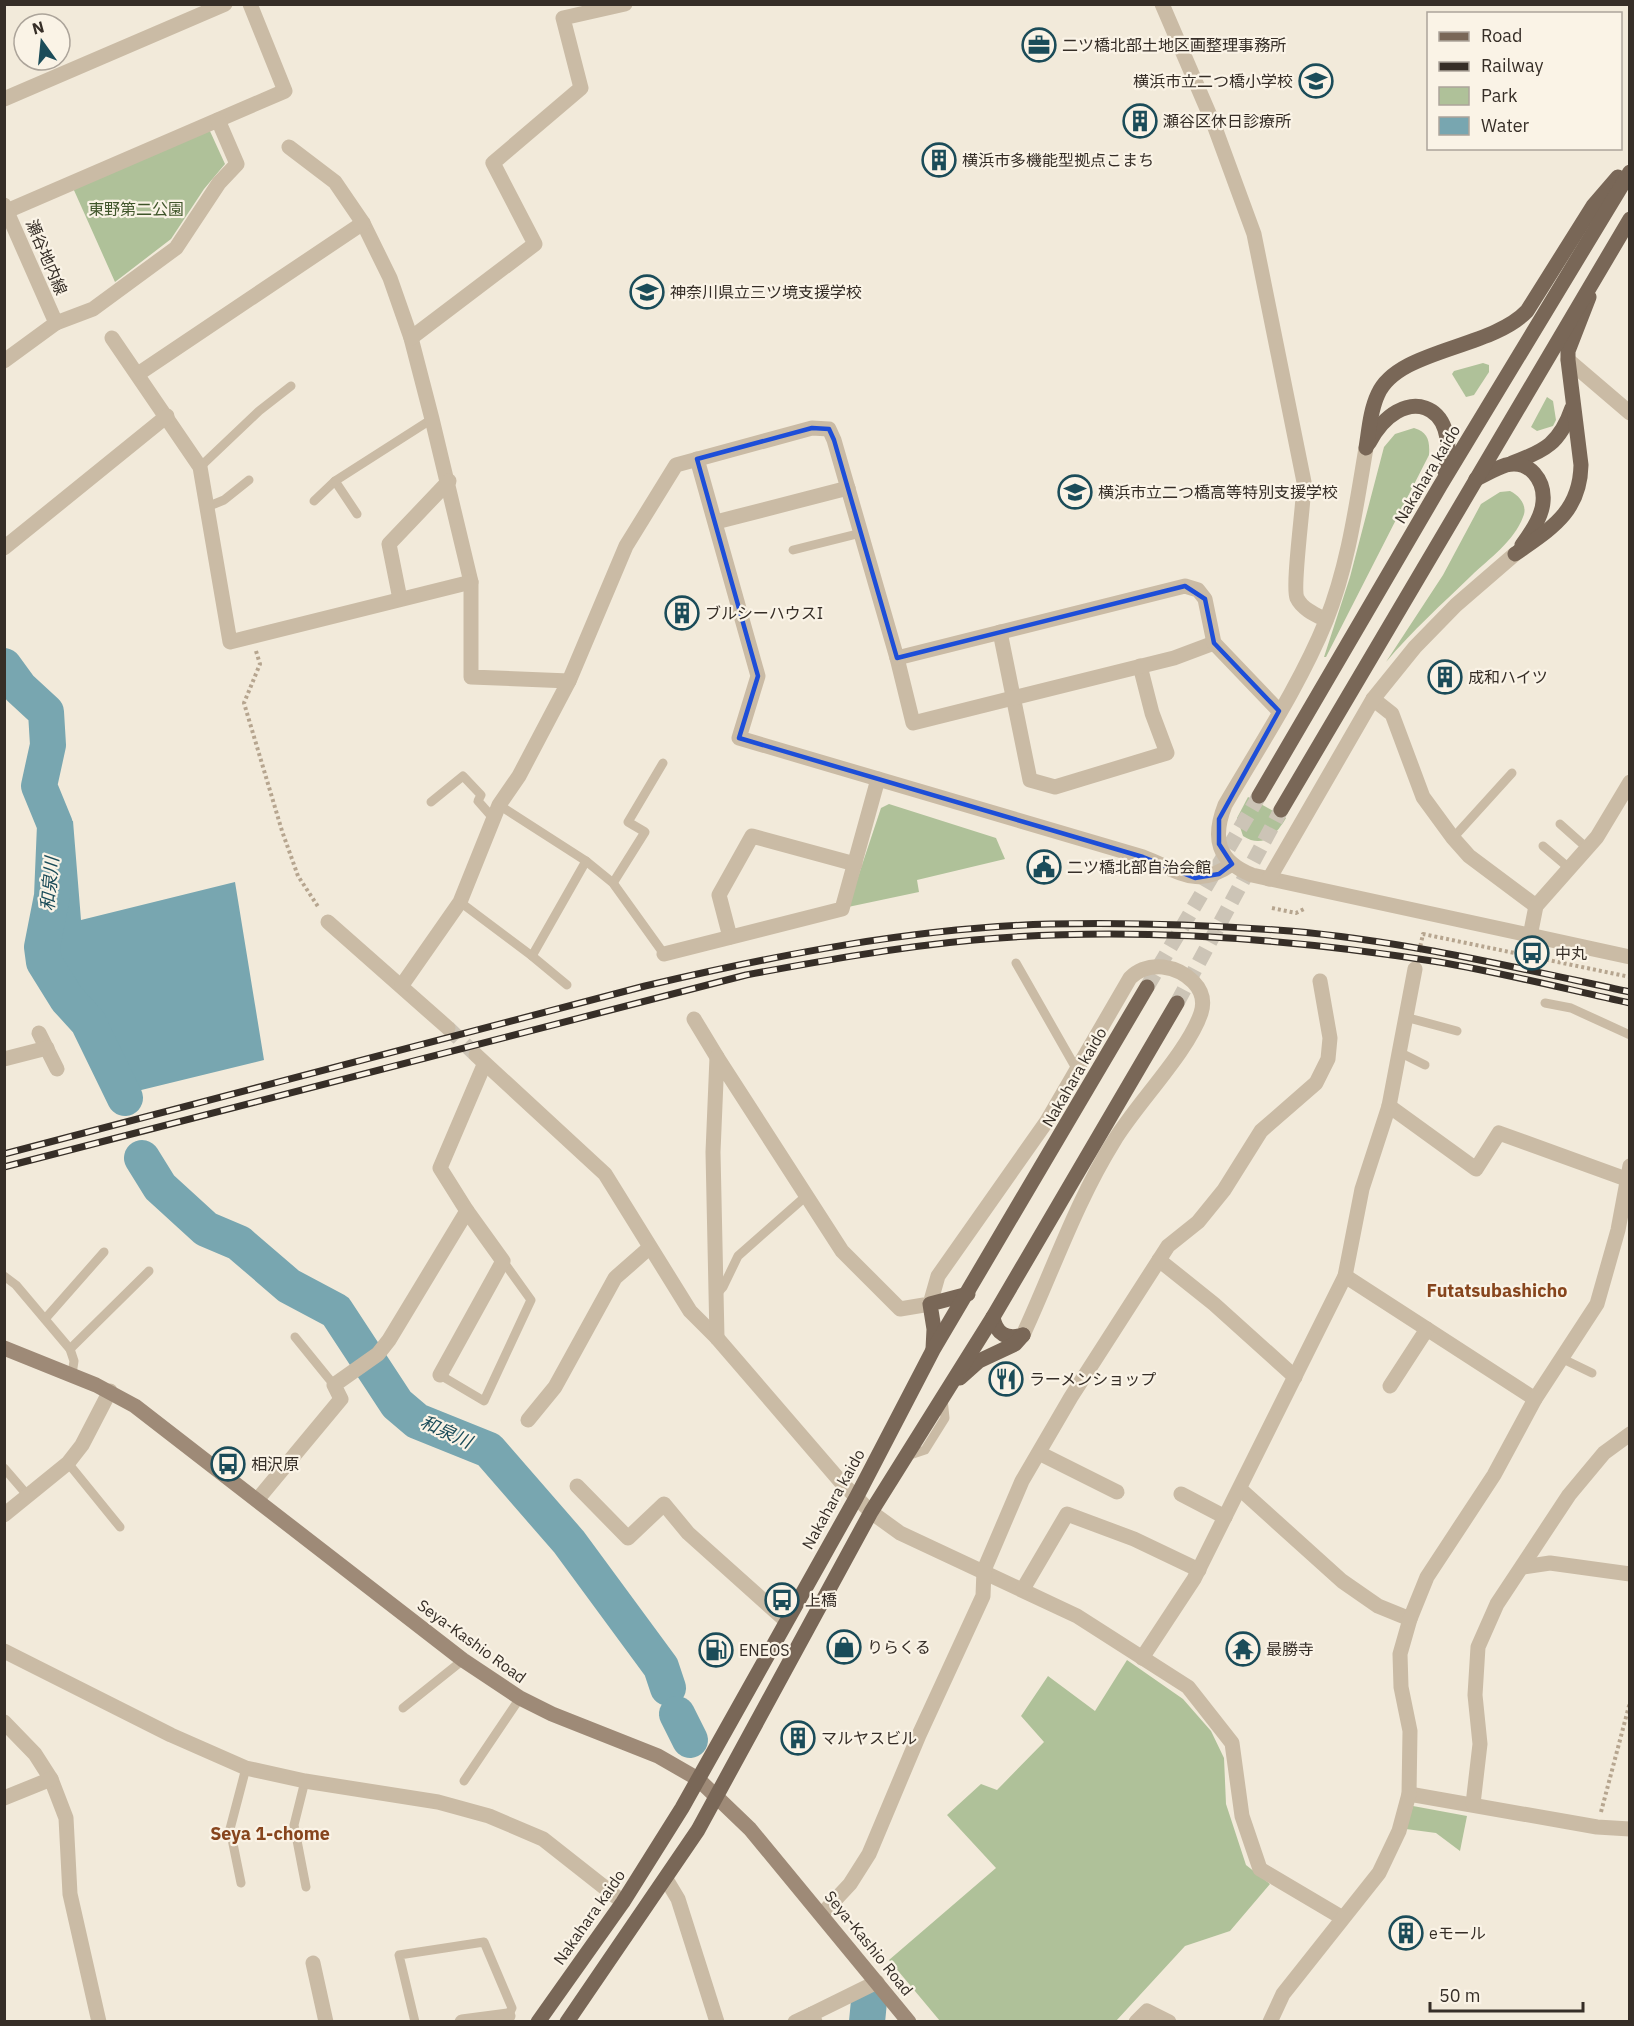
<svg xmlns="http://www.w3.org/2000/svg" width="1634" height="2026" viewBox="0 0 1634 2026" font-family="'IBM Plex Sans','Noto Sans JP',sans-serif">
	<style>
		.green { fill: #afc199 }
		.water { fill: #78a6b0 }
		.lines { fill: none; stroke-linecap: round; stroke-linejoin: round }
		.river { stroke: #78a6b0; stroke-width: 36 }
		.minor-tunnel { stroke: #ccc4b6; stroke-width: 15; stroke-dasharray: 15 8; stroke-linecap: butt }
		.primary-tunnel { stroke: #ccc4b6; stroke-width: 15; stroke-dasharray: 15 8; stroke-linecap: butt }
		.path { stroke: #b6a58f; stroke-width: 4; stroke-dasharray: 3 3; stroke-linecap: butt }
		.service { stroke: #cabba5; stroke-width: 9 }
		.minor { stroke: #cabba5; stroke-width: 15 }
		.tertiary { stroke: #cabba5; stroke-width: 15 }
		.secondary { stroke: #9e8a77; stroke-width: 15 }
		.primary { stroke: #796757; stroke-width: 15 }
		.rail-casing { stroke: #362e27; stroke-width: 7 }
		.rail { stroke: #faf3e6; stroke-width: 4.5; stroke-dasharray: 14; stroke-linecap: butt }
		.marked { fill: none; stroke: #1d4ed8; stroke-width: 4.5; stroke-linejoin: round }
		.labels { text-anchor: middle; stroke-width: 4.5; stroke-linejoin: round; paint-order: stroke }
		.poi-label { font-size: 16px; fill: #362e27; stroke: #faf3e6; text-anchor: start }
		.park-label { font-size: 16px; fill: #3f552a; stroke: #faf3e6 }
		.street-label { font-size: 16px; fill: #362e27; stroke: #faf3e6 }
		.water-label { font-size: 18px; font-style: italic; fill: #1b4c59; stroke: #faf3e6 }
		.neighbourhood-label { font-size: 18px; font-weight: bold; fill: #87451d; stroke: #faf3e6 }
	</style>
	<rect width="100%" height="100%" fill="#f2eada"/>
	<g class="green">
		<polygon points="209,129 225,164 204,189 171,239 115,282 73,188"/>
		<polygon points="1483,363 1489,365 1489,372 1474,395 1466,397 1452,374 1454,371"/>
		<polygon points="1547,397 1553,401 1556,420 1553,426 1537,431 1531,427"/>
		<path d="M1414,428C1428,432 1430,441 1429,455L1326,657H1324L1350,577L1384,447L1395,434Z"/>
		<path d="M1510,491C1520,496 1528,506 1523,517C1514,541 1489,559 1471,576C1442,604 1412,631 1386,662L1443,575L1481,504L1500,492Z"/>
		<path d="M1248,797L1286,818C1276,835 1263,849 1243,836L1237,818Z"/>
		<polygon points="889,804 996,838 1005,859 917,880 919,892 848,907 881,808"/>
		<polygon points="1127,1660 1183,1699 1211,1731 1224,1758 1226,1804 1246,1865 1270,1884 1230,1931 1185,1946 1116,2021 940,2021 889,1960 996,1868 947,1815 981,1784 997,1790 1044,1742 1021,1716 1048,1676 1095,1711"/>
		<polygon points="1413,1806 1467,1816 1460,1851 1436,1833 1406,1829"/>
	</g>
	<polygon class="water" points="73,821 81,920 235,882 264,1060 129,1093 57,976 45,948 52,896 55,825"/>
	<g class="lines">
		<g class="river">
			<polyline points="4,666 20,688 46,712 48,745 39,786 55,825 52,896 42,947 44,962 67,999 88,1022 125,1098"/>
			<polyline points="142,1158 160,1187 206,1229 239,1243 289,1286 336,1311 397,1404 417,1421 489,1450 569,1542 661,1667 668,1688"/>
			<polyline points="677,1714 690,1740"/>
			<polyline points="867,2022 869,2001"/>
		</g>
		<polyline class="minor-tunnel" points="448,1028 476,1055"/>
		<g class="primary-tunnel">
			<polyline points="1147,987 1259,796"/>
			<polyline points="1177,1003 1281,810"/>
		</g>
		<g class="path">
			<polyline points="256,651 260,664 244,703 282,831 298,876 319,908"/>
			<polyline points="1272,908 1296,913 1306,908"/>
			<polyline points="1419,952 1423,934 1630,977"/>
			<polyline points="1601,1812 1630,1702"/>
		</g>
		<g class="service">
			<polyline points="200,467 259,411 291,386"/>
			<polyline points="335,481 357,514"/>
			<polyline points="314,501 335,481 432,419"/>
			<polyline points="207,507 224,500 249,480"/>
			<polyline points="793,550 861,533"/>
			<polyline points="431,802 463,776 481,795 478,801 493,818"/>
			<polyline points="1560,824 1587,848"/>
			<polyline points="1453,838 1512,773"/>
			<polyline points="1543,846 1569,868"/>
			<polyline points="586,861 613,883 664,954"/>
			<polyline points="613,883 645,832 628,822 663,763"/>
			<polyline points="460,902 532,956 586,861 499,805"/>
			<polyline points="532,956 567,985"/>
			<polyline points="1016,963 1077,1070"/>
			<polyline points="1545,1003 1571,1008 1630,1035"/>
			<polyline points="1405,1017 1457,1031"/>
			<polyline points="1399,1052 1425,1065"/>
			<polyline points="4,1276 16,1285 70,1349 74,1361 72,1374"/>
			<polyline points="715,1296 723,1287 738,1256 805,1197"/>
			<polyline points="45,1319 104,1252"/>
			<polyline points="295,1337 334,1385"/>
			<polyline points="70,1349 149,1271"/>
			<polyline points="1561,1358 1592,1373"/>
			<polyline points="440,1375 484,1401 531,1300 503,1261"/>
			<polyline points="907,1456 925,1450 945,1418 943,1399"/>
			<polyline points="68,1463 120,1527"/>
			<polyline points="4,1468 29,1497"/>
			<polyline points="403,1708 463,1660"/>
			<polyline points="305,1781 294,1825 306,1887"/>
			<polyline points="464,1781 520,1698"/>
			<polyline points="241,1883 230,1829 246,1768"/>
			<polyline points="415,2022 399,1955 484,1942 512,2008 508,2016"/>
		</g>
		<g class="minor">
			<path d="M1162,4L1214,125L1254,234L1304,482C1304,503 1292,586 1297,598C1302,609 1316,615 1326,620"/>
			<polyline points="4,99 225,4"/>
			<polyline points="289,147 335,182 363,223 390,278 411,338 432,419 471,582 471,677 569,681"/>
			<polyline points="7,211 285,91 250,4"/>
			<polyline points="56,323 93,309 176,248 219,183 237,164 218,120"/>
			<polyline points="112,338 200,467 230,642 471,582"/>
			<polyline points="411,338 535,244 493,163 581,88 563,18 625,4"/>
			<polyline points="1568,360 1630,413"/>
			<polyline points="138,374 363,223"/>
			<path d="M697,459L758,676L739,738L1143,857C1178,870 1196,890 1232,864"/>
			<polyline points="716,522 848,488"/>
			<polyline points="4,548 167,416"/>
			<polyline points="400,599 389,544 449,481"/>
			<polyline points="1000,632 1030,780 1055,787 1167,753 1152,713 1140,666"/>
			<polyline points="897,658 913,723 1174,658 1214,643"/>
			<polyline points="1373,699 1392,714 1423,797 1453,838 1469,856 1536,906"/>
			<polyline points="328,922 448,1028"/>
			<polyline points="1530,936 1536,906 1597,837 1630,782"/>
			<polyline points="730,937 719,895 752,836 855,864"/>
			<polyline points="664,954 842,909 878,779"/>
			<polyline points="402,985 460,902 499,805 519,776 569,681 626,546 676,465 812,428 829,429 834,440 897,658 1185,586 1198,590 1205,599 1214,643 1279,711"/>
			<polyline points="694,1019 717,1057"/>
			<polyline points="39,1033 57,1069"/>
			<polyline points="476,1055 605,1174 690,1311 717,1338 841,1482 871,1512 900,1533 1077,1616 1188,1687 1232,1743 1242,1816 1260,1869 1341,1917"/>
			<polyline points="4,1059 47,1048"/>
			<polyline points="1389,1106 1476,1169 1499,1133 1626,1179"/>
			<polyline points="467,1211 440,1168 484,1065"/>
			<polyline points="1159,1260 1214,1304 1295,1377"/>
			<polyline points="1345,1276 1535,1399"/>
			<path d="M717,1338L713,1152L717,1057L842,1251L900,1309L930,1304L938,1276L1047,1121L1130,978C1139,969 1150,966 1163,967C1185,970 1209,988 1201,1013C1188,1052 1137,1103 1114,1141C1076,1202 1053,1270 1023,1335"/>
			<polyline points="1390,1386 1427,1329"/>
			<polyline points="528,1420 555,1387 615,1278 649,1248"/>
			<polyline points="1039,1453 1117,1492"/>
			<polyline points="577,1486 628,1538 664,1504 688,1533 785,1620"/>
			<polyline points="1240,1489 1342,1581 1378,1606 1410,1619"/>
			<polyline points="1181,1494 1225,1517"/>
			<polyline points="257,1500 341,1399 334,1385 378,1354 389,1340 467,1211 503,1261 440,1375"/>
			<polyline points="4,1515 68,1463 82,1445 110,1391"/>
			<polyline points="1523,1567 1550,1563 1630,1574"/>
			<polyline points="1023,1589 1067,1514 1134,1539 1199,1570"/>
			<polyline points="4,1651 171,1735 246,1768 305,1781 438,1802 489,1816 543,1839 623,1902"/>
			<polyline points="1142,1658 1194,1579 1345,1276 1362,1189 1389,1106 1415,969"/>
			<polyline points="4,1722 35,1754 51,1779 66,1818 70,1894 99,2022"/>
			<polyline points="1409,1794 1597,1827 1630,1829"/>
			<polyline points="4,1798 51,1779"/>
			<polyline points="1473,1804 1480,1744 1475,1695 1478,1647 1497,1604 1569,1495 1604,1453 1630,1434"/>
			<polyline points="666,1879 678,1899 717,2022"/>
			<polyline points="822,1914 850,1884 869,1854 919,1735 983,1596 984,1570 1022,1481 1071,1397 1168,1246 1198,1222 1224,1190 1261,1131 1316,1083 1328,1059 1330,1038 1320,981"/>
			<polyline points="313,1963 326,2022"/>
			<polyline points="462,2022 508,2016"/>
			<polyline points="795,2022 812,2014"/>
			<polyline points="815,2022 812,2014 877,1982"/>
			<polyline points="1136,2022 1147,2011 1169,2022"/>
			<polyline points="1270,2022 1283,1994 1379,1873 1399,1831 1409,1794 1410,1731 1401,1687 1400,1654 1410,1619 1427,1577 1494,1475 1535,1399 1597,1304 1618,1230 1630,1166"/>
		</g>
		<g class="tertiary">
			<polyline points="4,205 56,323 4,361"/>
			<path d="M1366,448C1356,507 1348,566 1326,621C1300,685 1260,745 1225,805C1212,838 1217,861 1252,875L1630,957"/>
			<polyline points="1269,879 1373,699 1415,647 1456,605 1515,554"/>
		</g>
		<polyline class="secondary" points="4,1348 96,1385 135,1406 463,1660 520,1698 552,1714 658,1756 698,1779 750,1829 909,2022"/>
		<g class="primary">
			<path d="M1369,443C1401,382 1462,401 1445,472"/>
			<path d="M1366,448C1369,430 1370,411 1378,394C1398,349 1491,349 1527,311L1593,206L1618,177"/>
			<path d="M1512,463C1545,451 1560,443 1572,408"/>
			<path d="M1476,479C1485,475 1496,468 1506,465C1530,459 1545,481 1543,502C1542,517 1531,533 1522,545"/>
			<path d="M1515,554C1550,529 1580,513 1581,465L1568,360V351L1589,297"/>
			<polyline points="1259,796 1440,486 1630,172"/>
			<polyline points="1281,810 1630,219"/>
			<path d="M993,1317C996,1334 1007,1340 1023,1335"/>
			<polyline points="933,1349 934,1329 930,1304 968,1294"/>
			<polyline points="960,1378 979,1361 1015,1344 1023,1335"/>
			<polyline points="538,2022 623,1902 682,1808 856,1498 933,1350 1147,987"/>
			<polyline points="567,2022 698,1830 871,1512 993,1317 1177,1003"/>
		</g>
		<g class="rail-casing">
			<g id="rail">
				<path d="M4,1154L645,986C777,955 913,928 1050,924C1129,922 1210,925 1290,931C1405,941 1517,968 1630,992"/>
				<path d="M4,1167L746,975C821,961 898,947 974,940C1128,926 1287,938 1439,962C1503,973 1566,989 1630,1003"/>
			</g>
		</g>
		<use href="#rail" class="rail"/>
	</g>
	<path class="marked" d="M812,428L829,429L834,440L897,658L1185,586L1205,599L1214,643L1279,711L1219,819V844L1232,864L1219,874L1195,878L1143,857L739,738L758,676L697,459Z"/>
	<defs>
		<g id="office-ring" transform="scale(1.725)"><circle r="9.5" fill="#faf3e6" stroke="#1b4c59" stroke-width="1.5"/><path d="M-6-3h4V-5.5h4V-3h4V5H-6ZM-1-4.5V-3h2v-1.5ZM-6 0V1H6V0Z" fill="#1b4c59"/></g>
		<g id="school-ring" transform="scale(1.725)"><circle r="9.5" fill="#faf3e6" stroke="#1b4c59" stroke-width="1.5"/><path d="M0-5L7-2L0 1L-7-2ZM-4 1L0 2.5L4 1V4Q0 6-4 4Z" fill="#1b4c59"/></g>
		<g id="building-ring" transform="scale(1.725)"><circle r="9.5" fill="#faf3e6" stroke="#1b4c59" stroke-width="1.5"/><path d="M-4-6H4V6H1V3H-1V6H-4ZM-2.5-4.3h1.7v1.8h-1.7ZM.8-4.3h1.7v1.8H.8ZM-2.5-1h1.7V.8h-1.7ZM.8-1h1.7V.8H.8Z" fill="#1b4c59"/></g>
		<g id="civic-ring" transform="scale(1.725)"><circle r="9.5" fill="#faf3e6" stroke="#1b4c59" stroke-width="1.5"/><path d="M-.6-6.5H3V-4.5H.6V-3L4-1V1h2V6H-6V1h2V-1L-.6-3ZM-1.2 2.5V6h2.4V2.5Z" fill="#1b4c59"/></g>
		<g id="bus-ring" transform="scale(1.725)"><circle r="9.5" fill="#faf3e6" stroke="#1b4c59" stroke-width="1.5"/><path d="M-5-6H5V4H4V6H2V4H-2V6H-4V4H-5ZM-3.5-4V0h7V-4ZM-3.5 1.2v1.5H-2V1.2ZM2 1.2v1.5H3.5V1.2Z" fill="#1b4c59"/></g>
		<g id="restaurant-ring" transform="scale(1.725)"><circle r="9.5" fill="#faf3e6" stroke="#1b4c59" stroke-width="1.5"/><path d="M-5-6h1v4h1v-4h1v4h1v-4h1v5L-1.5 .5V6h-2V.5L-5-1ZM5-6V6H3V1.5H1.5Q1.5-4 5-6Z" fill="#1b4c59"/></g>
		<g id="shop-ring" transform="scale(1.725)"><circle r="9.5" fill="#faf3e6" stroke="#1b4c59" stroke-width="1.5"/><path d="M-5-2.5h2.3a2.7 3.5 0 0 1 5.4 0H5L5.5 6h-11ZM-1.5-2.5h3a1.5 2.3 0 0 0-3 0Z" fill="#1b4c59"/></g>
		<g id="temple-ring" transform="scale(1.725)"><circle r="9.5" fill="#faf3e6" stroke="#1b4c59" stroke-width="1.5"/><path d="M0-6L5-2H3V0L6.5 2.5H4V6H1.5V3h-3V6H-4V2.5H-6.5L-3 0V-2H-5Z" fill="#1b4c59"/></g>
		<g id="fuel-ring" transform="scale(1.725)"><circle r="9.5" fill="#faf3e6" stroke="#1b4c59" stroke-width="1.5"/><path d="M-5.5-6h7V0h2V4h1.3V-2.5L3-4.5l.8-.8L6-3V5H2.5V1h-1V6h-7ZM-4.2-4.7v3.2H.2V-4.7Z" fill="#1b4c59"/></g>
	</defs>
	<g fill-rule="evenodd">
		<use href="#office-ring" x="1039" y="45"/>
		<use href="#school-ring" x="1316" y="81"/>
		<use href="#building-ring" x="1140" y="121"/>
		<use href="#building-ring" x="939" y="160"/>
		<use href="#school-ring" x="647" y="292"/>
		<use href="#school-ring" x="1075" y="492"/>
		<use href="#building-ring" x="682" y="613"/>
		<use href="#building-ring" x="1445" y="677"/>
		<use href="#civic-ring" x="1044" y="867"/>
		<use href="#bus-ring" x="1532" y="953"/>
		<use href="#restaurant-ring" x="1006" y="1379"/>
		<use href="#bus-ring" x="228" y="1464"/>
		<use href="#bus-ring" x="782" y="1600"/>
		<use href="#shop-ring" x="844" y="1647"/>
		<use href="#temple-ring" x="1243" y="1649"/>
		<use href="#fuel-ring" x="716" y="1650"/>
		<use href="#building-ring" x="798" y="1738"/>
		<use href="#building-ring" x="1406" y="1933"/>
	</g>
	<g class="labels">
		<g class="poi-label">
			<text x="1062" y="51">二ツ橋北部土地区画整理事務所</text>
			<text x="1293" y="87" text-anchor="end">横浜市立二つ橋小学校</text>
			<text x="1163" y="127">瀬谷区休日診療所</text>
			<text x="962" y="166">横浜市多機能型拠点こまち</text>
			<text x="670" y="298">神奈川県立三ツ境支援学校</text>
			<text x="1098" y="498">横浜市立二つ橋高等特別支援学校</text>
			<text x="705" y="619">ブルシーハウスI</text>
			<text x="1468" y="683">成和ハイツ</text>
			<text x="1067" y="873">二ツ橋北部自治会館</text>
			<text x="1555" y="959">中丸</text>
			<text x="1029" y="1385">ラーメンショップ</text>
			<text x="251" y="1470">相沢原</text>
			<text x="805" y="1606">上橋</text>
			<text x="867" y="1653">りらくる</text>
			<text x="1266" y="1655">最勝寺</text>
			<text x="739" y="1656">ENEOS</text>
			<text x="821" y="1744">マルヤスビル</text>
			<text x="1429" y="1939">eモール</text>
		</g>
		<g class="park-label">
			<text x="136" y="215">東野第二公園</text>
		</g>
		<g class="street-label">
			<text transform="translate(47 257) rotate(67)" y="6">瀬谷地内線</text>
			<text transform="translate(1427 474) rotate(-59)" y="6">Nakahara kaido</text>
			<text transform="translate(1074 1077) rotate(-60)" y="6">Nakahara kaido</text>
			<text transform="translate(833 1499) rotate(-61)" y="6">Nakahara kaido</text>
			<text transform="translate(472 1641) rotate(36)" y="6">Seya-Kashio Road</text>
			<text transform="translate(589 1917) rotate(-55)" y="6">Nakahara kaido</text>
			<text transform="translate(869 1943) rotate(51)" y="6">Seya-Kashio Road</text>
		</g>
		<g class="water-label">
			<text transform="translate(50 884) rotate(-85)" y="6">和泉川</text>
			<text transform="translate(446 1432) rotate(24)" y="6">和泉川</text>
		</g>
		<g class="neighbourhood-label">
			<text x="1497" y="1297">Futatsubashicho</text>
			<text x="270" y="1840">Seya 1-chome</text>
		</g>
	</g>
	<rect width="1634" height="2026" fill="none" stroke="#362e27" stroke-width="12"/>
	<rect x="1427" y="12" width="195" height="138" fill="#faf3e6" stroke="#aca49a" stroke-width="1.5"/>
	<rect x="1439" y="32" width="30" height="9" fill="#796757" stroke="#aca49a" stroke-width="1.5"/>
	<text x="1481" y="42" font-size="18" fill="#362e27">Road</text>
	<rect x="1439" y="62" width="30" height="9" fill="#362e27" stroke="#aca49a" stroke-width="1.5"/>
	<text x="1481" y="72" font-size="18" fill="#362e27">Railway</text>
	<rect x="1439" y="87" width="30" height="18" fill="#afc199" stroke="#aca49a" stroke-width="1.5"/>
	<text x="1481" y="102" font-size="18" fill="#362e27">Park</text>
	<rect x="1439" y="117" width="30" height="18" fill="#78a6b0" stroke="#aca49a" stroke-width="1.5"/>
	<text x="1481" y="132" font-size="18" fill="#362e27">Water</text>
	<g transform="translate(42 42) rotate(345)"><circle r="28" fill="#faf3e6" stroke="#aca49a" stroke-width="1.5"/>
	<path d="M0-4.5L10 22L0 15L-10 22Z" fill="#1b4c59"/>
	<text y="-9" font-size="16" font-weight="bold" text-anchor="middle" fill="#362e27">N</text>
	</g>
	<path d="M1430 2002v9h153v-9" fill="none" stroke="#362e27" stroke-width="3"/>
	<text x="1439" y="2002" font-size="18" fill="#362e27" stroke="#faf3e6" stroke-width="4.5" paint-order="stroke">50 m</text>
</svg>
